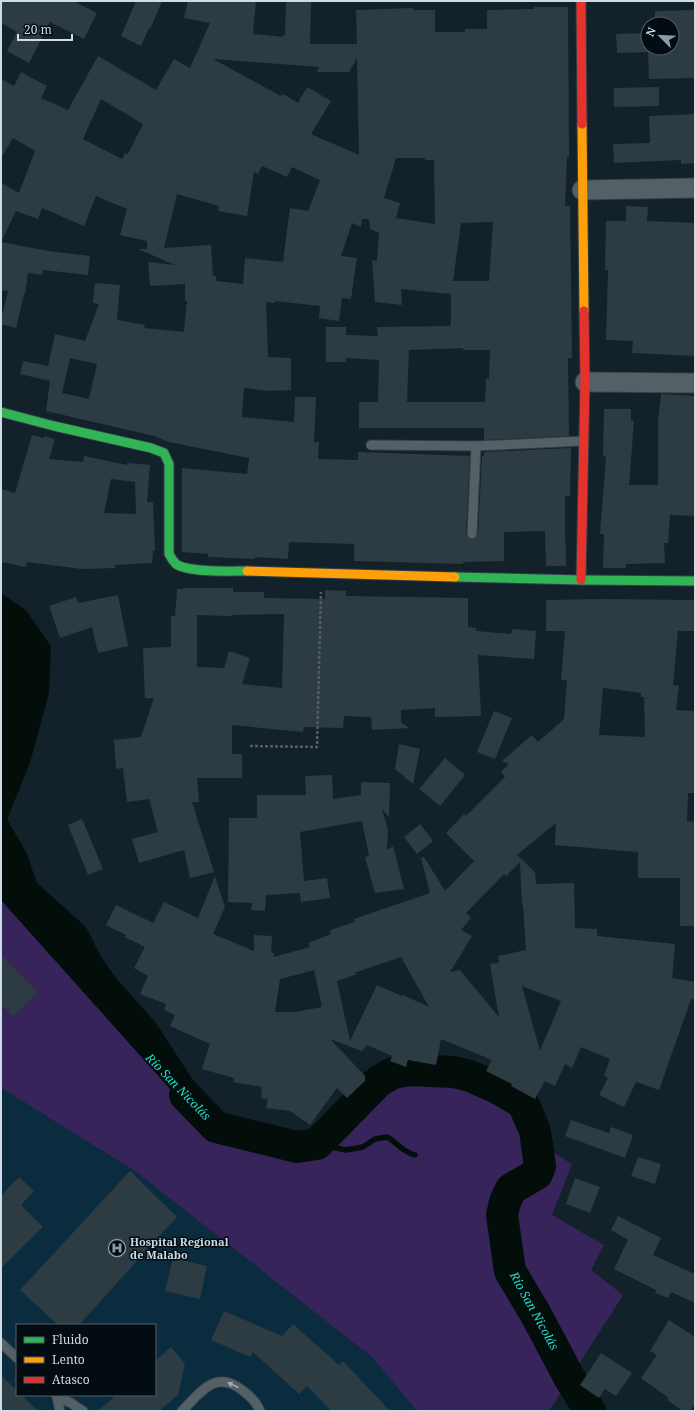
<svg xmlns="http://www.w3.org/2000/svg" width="696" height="1412" viewBox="0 0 696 1412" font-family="'Noto Serif',serif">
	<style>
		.built { fill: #0a2c3e; fill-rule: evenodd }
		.green { fill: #36245a }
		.water { fill: #030e0b }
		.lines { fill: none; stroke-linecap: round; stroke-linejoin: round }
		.stream { stroke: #030e0b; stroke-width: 5.5 }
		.river { stroke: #030e0b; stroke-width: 32 }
		.building { fill: #2d3c42; fill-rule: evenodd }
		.lane-casing { stroke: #343e45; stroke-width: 11 }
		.street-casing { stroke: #343e45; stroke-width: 21 }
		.fast-casing { stroke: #343e45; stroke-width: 11 }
		.slow-casing { stroke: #343e45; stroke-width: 11 }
		.jam-casing { stroke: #343e45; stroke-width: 11 }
		.path { stroke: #535d62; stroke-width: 2.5; stroke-dasharray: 3 2; stroke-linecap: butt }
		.lane { stroke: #545f66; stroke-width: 9 }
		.street { stroke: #545f66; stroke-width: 19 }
		.fast { stroke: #30b455; stroke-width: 9 }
		.slow { stroke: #ff9f0a; stroke-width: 9 }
		.jam { stroke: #e5322d; stroke-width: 9 }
		.oneway { fill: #9daab3 }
		.labels { text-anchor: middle; stroke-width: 3; stroke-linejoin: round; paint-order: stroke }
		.poi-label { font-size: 11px; font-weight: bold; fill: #cddce6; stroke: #030c13; text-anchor: start }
		.water-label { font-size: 12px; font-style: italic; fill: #24dfbc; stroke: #030c13 }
	</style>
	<rect width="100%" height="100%" fill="#13222a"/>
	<path class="built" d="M1,1088L135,1171L373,1358L419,1411H1ZM17,1325H155V1395H17Z"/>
	<polygon class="green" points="1,900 205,1128 225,1123 226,1127 266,1136 304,1149 362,1092 398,1062 451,1067 498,1087 527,1110 536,1142 572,1164 552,1215 604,1245 591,1270 623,1295 549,1411 417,1411 373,1358 135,1171 1,1088"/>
	<polygon class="water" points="1,593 26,610 51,646 49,693 30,763 7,819 26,852 37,883 86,927 101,957 116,978 156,1023 215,1114 225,1123 205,1128 1,900"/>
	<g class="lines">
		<path class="stream" d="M317,1144L346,1150L363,1147L375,1139L387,1137C398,1143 402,1152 415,1155"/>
		<polyline class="river" points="185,1095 216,1127 297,1147 317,1144 379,1081 393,1073 409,1070 454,1072 470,1076 497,1088 523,1103 535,1131 540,1166 537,1174 511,1189 505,1202 502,1215 510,1271 535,1313 569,1377 590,1411"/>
	</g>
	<g class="building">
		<polygon points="1,1 73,1 97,13 84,39 50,22 29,63 7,51 17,32 1,23"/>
		<polygon points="136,1 162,1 150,29 149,28 141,46 121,36"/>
		<path d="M188,1H256L253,34L283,37V35H285L286,1L311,2L310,44H357L356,10L413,8V10H435V32H465V29H487V10L534,9V7H568L569,157H567L565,206H570L572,358H568L569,436L484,440V428H359V402H378L379,360L346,358V362H326V327H346V335L378,336L377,327L450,326L451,324V291V294L401,289L402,305L375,302L372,260L377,261L379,233L370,229L369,219H362L361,227L352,223L341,256L357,258L351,299L342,298L339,321L319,318L320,306L275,301V303L266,302L268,357L291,358V390L270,391L244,388L242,417L294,422L295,397H316L314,442H319L318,459L358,460V452L470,456L466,534L467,537L471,540L475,539L478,534L482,456H484V452L571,448L570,496H565V543H566V566H546L545,531L504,532V561L463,562V564L354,561V544L289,542L288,559L255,557V559L208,557V554L182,552V468L247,474L249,458L169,442L154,436L46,411L50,381L20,374L23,361L48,366L55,334L85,341L99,304L93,303L95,283L120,285L117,320L145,325L144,328L184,332L187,301H185V284L150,286L148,262L175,265L138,249H147V241L120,235L127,209L96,196L84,226L42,208L38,219L16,211L1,242L48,251L90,256L88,275L43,270L42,275L28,273L25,294H24L16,328L1,324V319L8,291L1,290V183L19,193L35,151L13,138L1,158V79L14,86L21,72L47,86L41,98L68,110L98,56L156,90L174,59L190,68L210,23L184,18ZM357,58L359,155L311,134L331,101L307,87L298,103L283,94L281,96L213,59L319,67L317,72H349ZM101,99L143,124L128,154L125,153L122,159L83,139ZM396,158H425V160H434L435,224L396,218L400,203L384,198ZM262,166L287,177L292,167L320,180L308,211L290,208L283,262L245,258L243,284L216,281V276H213L211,245L164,248L177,194L219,206L218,211L247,216L254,172L258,174ZM493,222L489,281H453L461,223ZM463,348V350H490L489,379H486L485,402H407L409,350ZM70,358L97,364L89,399L62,393Z"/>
		<polygon points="695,10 695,78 649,79 648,52 617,53 616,34 648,33 648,48 672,48 672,24 655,24 655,11"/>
		<polygon points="659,87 659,106 614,107 614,88"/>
		<polygon points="695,114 695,163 681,164 681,160 614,163 613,144 650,143 649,116"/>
		<polygon points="626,206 648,207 647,221 695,223 695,356 632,353 633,341 606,340 608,270 605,270 606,221 626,221"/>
		<polygon points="661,394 695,396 695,516 670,515 668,543 664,543 665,563 626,564 626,568 603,568 604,534 600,534 606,457 603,456 604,409 631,409 631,421 634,421 629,485 658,485 658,421"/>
		<path d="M32,435L44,438V436L55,439L49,459L83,462L84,456L127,465V463L150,465L147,502H153L155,551H153L152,563L115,565V568L82,569L27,562L26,567L1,562V489L15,493ZM111,479L135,482L136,514L104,513Z"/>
		<path d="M183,588H233V592H264V598L325,599V590L346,591V596L468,598V627L476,628V631L511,634L512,629L536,631L534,659L478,655L481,716L435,717V708L401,710V722L409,728L372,730L371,717L344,716L343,728L304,727L303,732L232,725V754H242V778H197L199,802H192L214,872L190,878L184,850L139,863L132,839L158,832L149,799L127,802L123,768L116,769L114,740L141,737L154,698H145L143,648L171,647V616H175L177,589H183ZM284,614L282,688L242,684L250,658L229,651L224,668L197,667V615L232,616V615Z"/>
		<polygon points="118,595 128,646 98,653 92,627 60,638 49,606 76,597 78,603"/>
		<path d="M601,599L695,600V631H678L673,685L679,686L676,710L695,711V793H688L687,822L695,821V926H680V878H638V852L555,845L556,823L517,855L535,872L536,884L574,883L575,928L597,929V936L675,944L672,978L695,982V1000L691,999L659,1090L636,1082L624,1107L599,1095L608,1078L604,1076L610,1059L581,1047L572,1068L565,1064L555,1086L545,1081L535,1099L511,1086L512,1084L486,1071L492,1060L441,1039L436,1065L408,1060L406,1067L390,1061L392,1056L367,1045L362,1051L330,1039L365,1076V1081L347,1098L337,1088L310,1125L290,1111L266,1108L268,1099L261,1098L262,1087L233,1082L234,1078L202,1069L210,1044L170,1026L175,1015L164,1010L166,1004L140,994L148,976L134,968L145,947L125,937L126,935L106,925L116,905L153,923L164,902L198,918L215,876L225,907L213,934L254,951V935L272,936L271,953H274V957L310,947L308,943L331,934L330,930L355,922L354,919L430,893L421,858L424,857L445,891L474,861L446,833L464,814L466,816L505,777L501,772L509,764L502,761L532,735L538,742L564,719L567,680H561L565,631H546V600ZM603,688L641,693V697H644L645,737L599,735ZM520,862L522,905H523L526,950L498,956L499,963L490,964L499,1017L460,970L450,972L472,936L461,930L471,918L466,913L504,874L506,876ZM401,957L429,1007L403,995L402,996L377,985L350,1041L337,981L357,974L354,973ZM314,970L322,1007L295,1012H275L280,979ZM522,986L561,1001L540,1051Z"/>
		<polygon points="494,711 512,718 495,759 477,752"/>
		<polygon points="399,744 420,749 413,784 395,769"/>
		<polygon points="445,758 465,775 440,806 419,789"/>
		<polygon points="332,775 333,799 361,795 361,782 390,783 389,817 382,809 388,830 387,850 393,846 404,889 375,893 365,857 369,856 362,821 300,832 304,881 327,878 330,898 301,902 300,893 266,895 265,911 251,910 252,903 228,902 229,818 257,818 257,795 306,795 305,776"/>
		<polygon points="82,819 103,869 88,875 68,825"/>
		<polygon points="420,824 433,841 417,854 404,837"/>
		<polygon points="1,955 38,992 13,1016 1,1004"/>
		<polygon points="571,1120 609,1133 611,1127 633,1135 625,1158 565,1136"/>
		<polygon points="638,1157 661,1164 655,1184 631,1176"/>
		<polygon points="130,1171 177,1217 144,1252 145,1252 79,1325 58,1325 20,1290"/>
		<polygon points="19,1177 34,1191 21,1205 43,1227 1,1268 1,1196"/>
		<polygon points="575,1178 600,1187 590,1213 566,1204"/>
		<polygon points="618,1216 661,1238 653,1255 695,1274 695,1303 671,1292 668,1298 655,1293 656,1290 614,1269 628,1240 611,1230"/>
		<polygon points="173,1258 207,1266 200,1299 165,1291"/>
		<polygon points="224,1311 282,1336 293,1324 339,1365 343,1361 390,1411 331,1411 307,1386 299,1394 253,1352 250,1357 211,1340"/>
		<polygon points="669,1320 695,1337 695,1403 690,1411 683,1411 667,1400 669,1398 641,1378 657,1355 650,1351"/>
		<polygon points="171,1347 185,1364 178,1395 159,1411 98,1411 116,1395 155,1395 155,1361"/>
		<polygon points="601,1353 632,1373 616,1396 605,1389 599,1398 580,1385"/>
		<polygon points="1,1375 17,1391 17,1395 21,1395 38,1411 1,1411"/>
	</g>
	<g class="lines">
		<g class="lane-casing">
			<g id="lane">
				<polyline points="371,445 476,446 583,441"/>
				<polyline points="472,534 476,446"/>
				<polyline points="1,1343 17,1358"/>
				<polyline points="56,1395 57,1397 60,1411"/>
				<polyline points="57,1397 71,1403 83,1411"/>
				<path d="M182,1411C200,1393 215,1369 242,1390C249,1395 257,1403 260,1411"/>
			</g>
		</g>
		<g class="street-casing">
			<g id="street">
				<polyline points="582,190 695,188"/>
				<polyline points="585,382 695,383"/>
			</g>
		</g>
		<g class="fast-casing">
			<g id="fast">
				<path d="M1,412L54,426L151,448L164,453L169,464V554C171,558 173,561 176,564C189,573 231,571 247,571"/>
				<polyline points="455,577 581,580 695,581"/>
			</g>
		</g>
		<g class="slow-casing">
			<g id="slow">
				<polyline points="582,124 584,311"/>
				<polyline points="247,571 455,577"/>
			</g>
		</g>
		<g class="jam-casing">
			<g id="jam">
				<polyline points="581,1 582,124"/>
				<polyline points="581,580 585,382 584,311"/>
			</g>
		</g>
		<polyline class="path" points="250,746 317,747 321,592"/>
		<use href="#lane" class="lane"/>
		<use href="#street" class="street"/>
		<use href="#fast" class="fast"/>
		<use href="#slow" class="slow"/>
		<use href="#jam" class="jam"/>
	</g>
	<defs><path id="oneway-solid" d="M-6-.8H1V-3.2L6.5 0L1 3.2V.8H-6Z"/></defs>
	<use class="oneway" href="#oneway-solid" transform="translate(233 1385) rotate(-156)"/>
	<defs>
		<g id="hospital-ring" transform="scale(0.9)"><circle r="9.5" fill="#030c13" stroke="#8c9ba4" stroke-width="1.5"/><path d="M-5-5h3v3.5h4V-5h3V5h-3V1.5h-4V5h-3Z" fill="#8c9ba4"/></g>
	</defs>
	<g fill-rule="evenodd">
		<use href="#hospital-ring" x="117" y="1248"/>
	</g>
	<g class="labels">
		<g class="poi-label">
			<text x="130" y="1246">Hospital Regional<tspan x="130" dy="13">de Malabo</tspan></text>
		</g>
		<g class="water-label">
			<text transform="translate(178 1087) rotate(46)" y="4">Río San Nicolás</text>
			<text transform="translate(534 1311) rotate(61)" y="4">Río San Nicolás</text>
		</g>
	</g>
	<rect width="696" height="1412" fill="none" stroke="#cddce6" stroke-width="4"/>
	<rect x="16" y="1324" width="140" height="72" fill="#030c13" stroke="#545f67"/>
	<rect x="24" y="1337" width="20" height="6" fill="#30b455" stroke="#545f67"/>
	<text x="52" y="1344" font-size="12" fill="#cddce6">Fluido</text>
	<rect x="24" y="1357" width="20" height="6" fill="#ff9f0a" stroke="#545f67"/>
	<text x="52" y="1364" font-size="12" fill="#cddce6">Lento</text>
	<rect x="24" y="1377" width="20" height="6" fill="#e5322d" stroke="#545f67"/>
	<text x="52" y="1384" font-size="12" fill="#cddce6">Atasco</text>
	<g transform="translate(660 36) rotate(294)"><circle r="19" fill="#030c13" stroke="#545f67"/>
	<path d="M0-3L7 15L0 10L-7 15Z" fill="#8c9ba4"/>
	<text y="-6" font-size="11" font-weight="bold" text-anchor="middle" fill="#cddce6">N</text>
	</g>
	<path d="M18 34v6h54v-6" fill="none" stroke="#cddce6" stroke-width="2"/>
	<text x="24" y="34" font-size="12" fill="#cddce6" stroke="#030c13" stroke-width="3" paint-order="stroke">20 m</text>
</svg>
